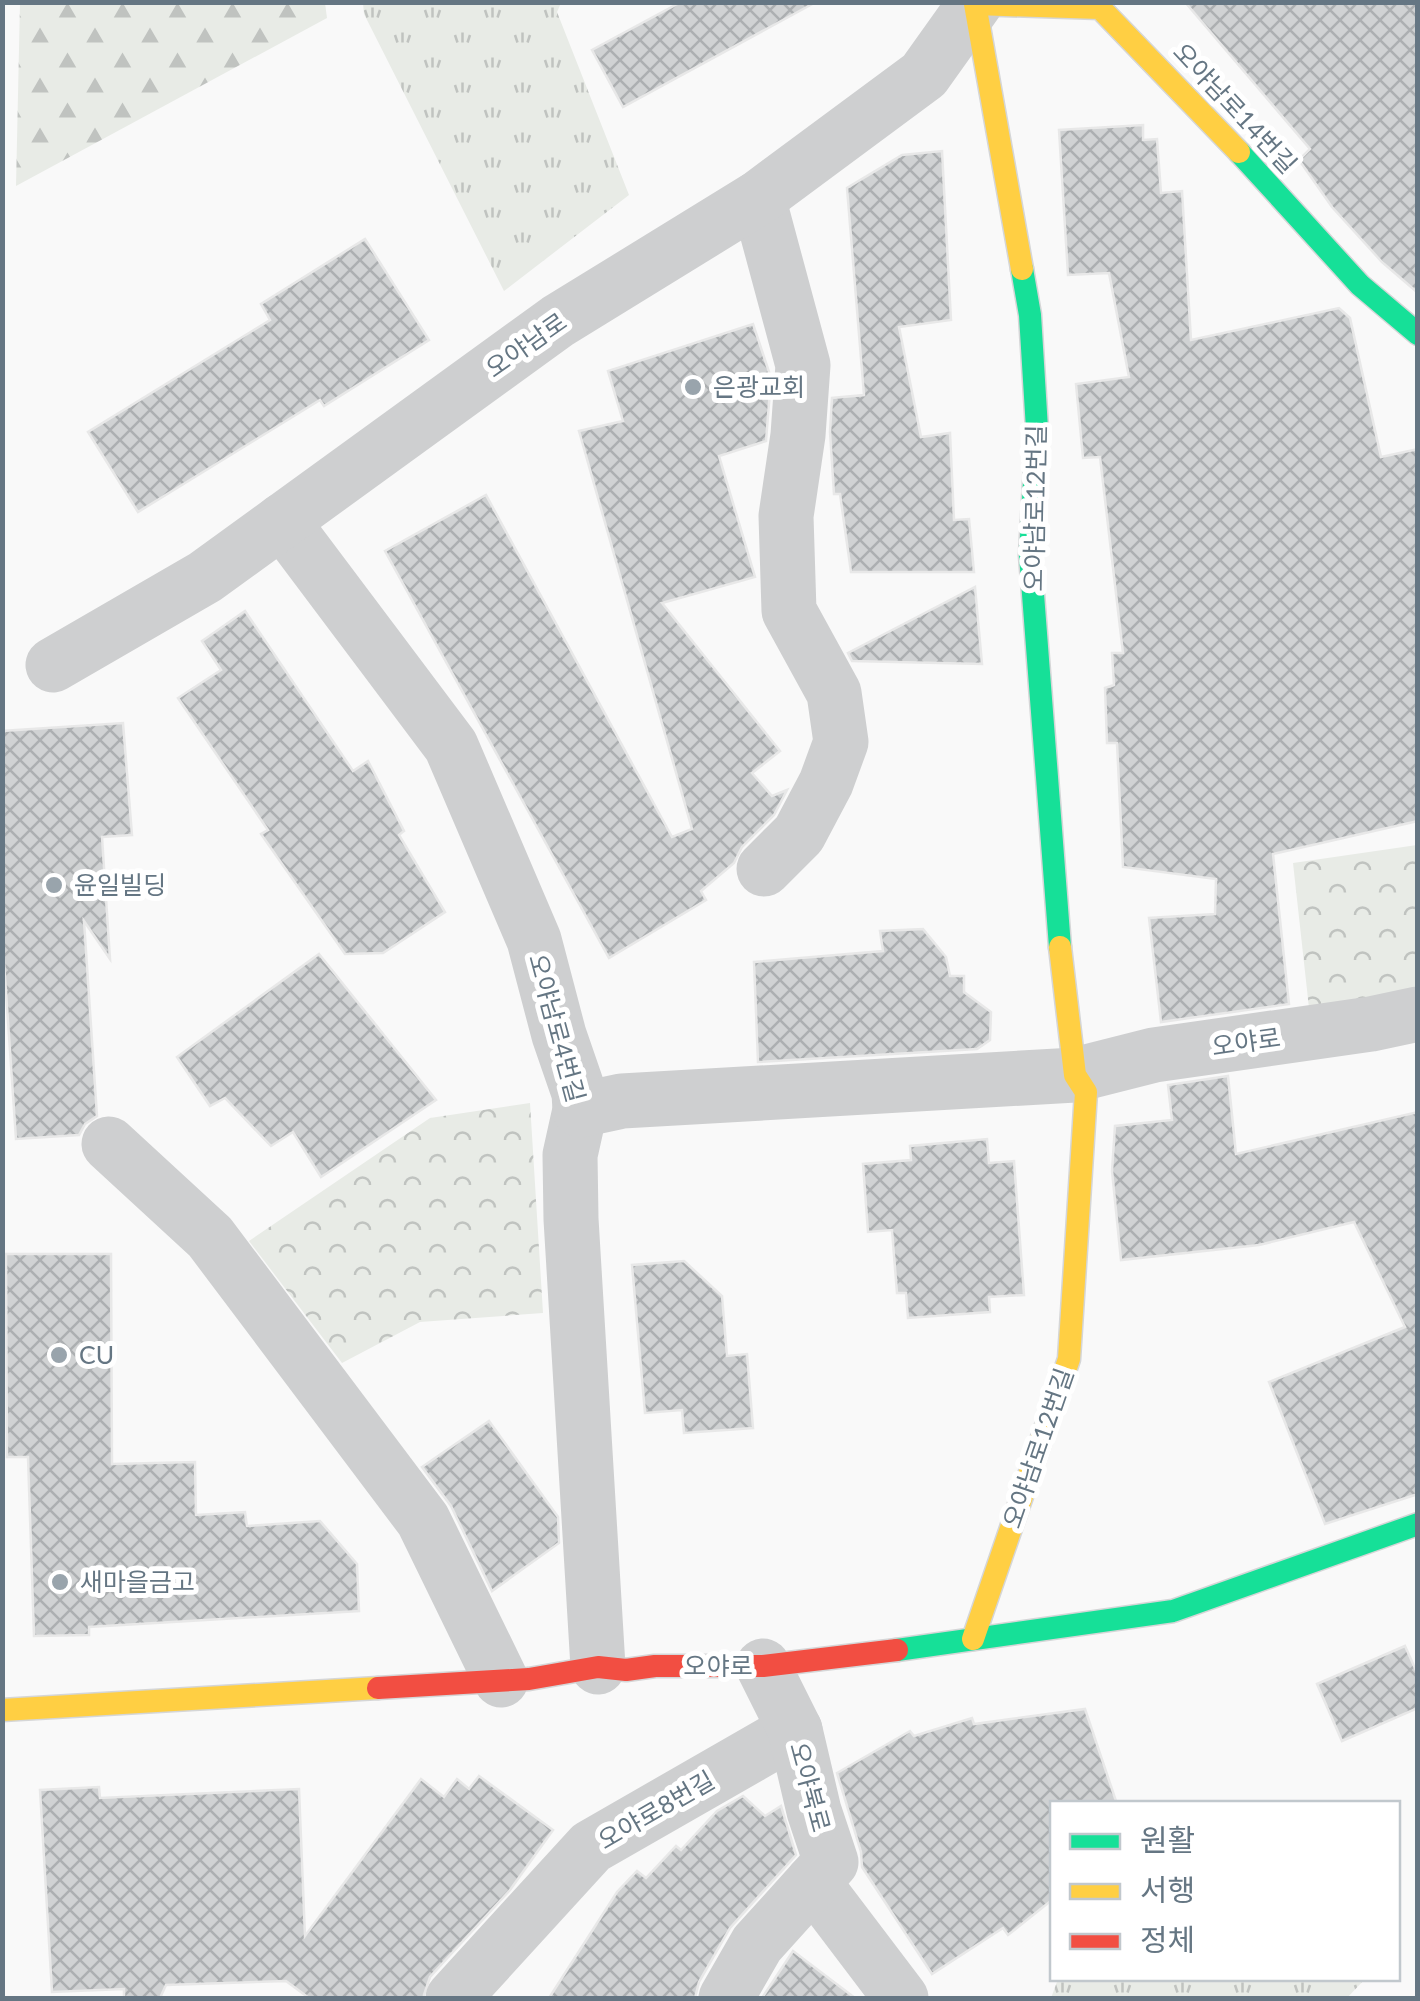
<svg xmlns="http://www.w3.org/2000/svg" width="1420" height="2001" viewBox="0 0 1420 2001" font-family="Lato,'Noto Sans KR',sans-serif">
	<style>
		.grass { fill: url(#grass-tufts) }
		.forest { fill: url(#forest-firs) }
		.park { fill: url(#park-crowns) }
		.building { fill: url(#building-cross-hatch); stroke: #e8e8e8; stroke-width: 2.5 }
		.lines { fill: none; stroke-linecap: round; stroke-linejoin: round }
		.fast-casing { stroke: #d5d6d7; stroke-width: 25 }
		.slow-casing { stroke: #d5d6d7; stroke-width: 25 }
		.jam-casing { stroke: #d5d6d7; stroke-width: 25 }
		.street { stroke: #cecfd0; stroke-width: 55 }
		.fast { stroke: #16e098; stroke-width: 22 }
		.slow { stroke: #ffcf43; stroke-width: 22 }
		.jam { stroke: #f24e42; stroke-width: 22 }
		.poi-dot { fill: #99a4ac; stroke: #fff; stroke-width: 4 }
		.labels { text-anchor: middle; stroke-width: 10; stroke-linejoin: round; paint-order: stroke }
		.street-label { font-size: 25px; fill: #657683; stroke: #fff }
		.poi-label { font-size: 25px; fill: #657683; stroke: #fff; text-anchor: start }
	</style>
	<defs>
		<pattern id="grass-tufts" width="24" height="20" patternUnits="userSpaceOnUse" patternTransform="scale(2.5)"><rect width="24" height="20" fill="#e8ebe6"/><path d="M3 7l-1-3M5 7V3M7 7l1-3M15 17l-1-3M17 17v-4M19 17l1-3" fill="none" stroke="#c0c3c0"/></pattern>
		<pattern id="forest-firs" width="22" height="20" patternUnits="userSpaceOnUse" patternTransform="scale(2.5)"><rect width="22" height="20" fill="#e8ebe6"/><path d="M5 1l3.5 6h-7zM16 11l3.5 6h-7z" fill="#c0c3c0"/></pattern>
		<pattern id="park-crowns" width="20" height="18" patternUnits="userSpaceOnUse" patternTransform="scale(2.5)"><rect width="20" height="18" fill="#e8ebe6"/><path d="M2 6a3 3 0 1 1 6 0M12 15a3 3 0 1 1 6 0" fill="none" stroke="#c0c3c0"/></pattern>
		<pattern id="building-cross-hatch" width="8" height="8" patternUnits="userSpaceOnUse" patternTransform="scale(2.5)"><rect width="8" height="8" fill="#d0d2d3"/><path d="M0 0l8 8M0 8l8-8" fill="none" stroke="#acafb1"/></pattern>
	</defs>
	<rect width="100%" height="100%" fill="#f9f9f9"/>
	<g class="grass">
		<polygon points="363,3 561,3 557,12 629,195 504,291 364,14"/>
		<polygon points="1058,1979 1058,1978 1365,1979 1347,1998 1051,1998"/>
	</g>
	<polygon class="forest" points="20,3 325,3 327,18 16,186"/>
	<g class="park">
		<polygon points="1417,845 1417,996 1310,1017 1293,863"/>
		<polygon points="530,1103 543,1313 420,1322 342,1363 249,1241 430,1118"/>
	</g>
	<g class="building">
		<polygon points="681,2 816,2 623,107 592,50"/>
		<polygon points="1185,2 1418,2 1418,293 1382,262 1332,207 1299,160 1310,149"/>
		<polygon points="1143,125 1143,140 1157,139 1161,193 1182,191 1191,340 1339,308 1350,318 1381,457 1418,449 1418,821 1273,854 1289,1004 1161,1022 1149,918 1215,914 1216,879 1123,867 1117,743 1107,743 1105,688 1114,685 1112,653 1123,653 1100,457 1083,458 1076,384 1129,377 1109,273 1068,275 1059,130"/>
		<polygon points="942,151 951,320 899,327 921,437 950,433 954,520 969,519 974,572 851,572 840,494 834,494 830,432 832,398 864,395 847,188 902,155"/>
		<polygon points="365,239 429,340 324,406 320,400 138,512 88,432 270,320 261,304"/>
		<polygon points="753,324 771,378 766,441 719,456 755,577 662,603 780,751 752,773 772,796 787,790 774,815 742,847 734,863 701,891 706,900 609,958 385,551 486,495 672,837 692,829 579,431 623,421 608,371"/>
		<polygon points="975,587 982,664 852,661 848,653"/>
		<polygon points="245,611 353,771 368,761 404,831 399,835 445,912 383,953 345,954 261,834 268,830 178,698 221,670 202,641"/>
		<polygon points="123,723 132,835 102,837 110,959 84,921 97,1116 85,1124 79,1135 16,1139 2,933 2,731"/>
		<polygon points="923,929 946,957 950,976 964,976 964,992 991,1012 990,1040 977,1049 758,1062 754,962 883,951 880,931"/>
		<polygon points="319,954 436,1100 321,1177 293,1132 271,1146 225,1098 210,1106 177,1057"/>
		<polygon points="1228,1076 1236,1154 1418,1112 1418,1494 1325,1524 1269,1382 1405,1327 1354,1222 1259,1245 1121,1260 1112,1171 1115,1126 1172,1120 1168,1085"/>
		<polygon points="987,1139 989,1163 1014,1161 1024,1295 989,1297 990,1312 908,1318 906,1293 897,1293 892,1230 868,1232 863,1164 911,1160 910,1146"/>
		<polygon points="6,1254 111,1254 112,1464 195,1462 196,1515 245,1512 247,1526 320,1521 357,1564 359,1611 89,1627 89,1635 34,1636 28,1457 7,1457"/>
		<polygon points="684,1261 722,1296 727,1356 747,1354 753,1428 684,1433 682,1410 645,1413 632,1265"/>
		<polygon points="489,1421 558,1517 559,1543 492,1591 451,1506 422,1467"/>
		<polygon points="1405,1646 1418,1675 1418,1708 1342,1741 1317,1684"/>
		<polygon points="1085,1709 1117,1804 1052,1804 1052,1900 1008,1935 1003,1928 932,1974 862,1867 861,1852 837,1773 910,1731 914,1736 972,1718 974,1724"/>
		<polygon points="479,1776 553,1830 510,1890 430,1977 423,1998 309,1998 286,1981 166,1985 160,1998 124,1998 124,1989 52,1992 40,1790 99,1787 100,1798 299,1789 305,1936 421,1779 444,1797 457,1779 469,1789"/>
		<polygon points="743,1796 765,1816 781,1806 796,1855 730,1928 699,1982 695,1998 549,1998 617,1892 637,1871 646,1878 676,1846 681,1850 717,1811"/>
		<polygon points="793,1951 855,1998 762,1998"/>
	</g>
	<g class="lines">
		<g class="fast-casing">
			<g id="fast">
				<polyline points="1239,152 1360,285 1418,334"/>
				<polyline points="1022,269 1030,315 1037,429 1030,555 1060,947"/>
				<polyline points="897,1650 1173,1611 1418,1524"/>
			</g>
		</g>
		<g class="slow-casing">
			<g id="slow">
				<polyline points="1022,269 975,4 1100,8 1239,152"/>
				<polyline points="973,1639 1069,1359 1086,1092 1075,1075 1060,947"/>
				<polyline points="2,1710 378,1688"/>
			</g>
		</g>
		<g class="jam-casing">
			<polyline id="jam" points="378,1688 529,1679 598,1667 626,1670 655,1666 763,1666 897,1650"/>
		</g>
		<g class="street">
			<polyline points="758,198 803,365 798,435 786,516 789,611 834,693 841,742 826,783 799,834 764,869"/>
			<polyline points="282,521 451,746 534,940 559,1035 579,1093 580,1110 570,1155 571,1219 598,1667"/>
			<polyline points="53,665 205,577 558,321 758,198 924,75 976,2"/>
			<polyline points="580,1110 622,1101 1075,1075 1154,1055 1371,1024 1418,1014"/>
			<polyline points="109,1144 210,1237 423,1520 501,1680"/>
			<polyline points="813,1882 901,1998"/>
			<polyline points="453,1998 591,1847 795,1730"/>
			<polyline points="726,1998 757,1944 831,1862 814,1811 795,1730 763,1666"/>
		</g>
		<use href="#fast" class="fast"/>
		<use href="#slow" class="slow"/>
		<use href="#jam" class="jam"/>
	</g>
	<g class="poi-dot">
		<circle cx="693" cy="387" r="10"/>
		<circle cx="54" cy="885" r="10"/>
		<circle cx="59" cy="1355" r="10"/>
		<circle cx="60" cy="1582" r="10"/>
	</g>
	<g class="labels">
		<g class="street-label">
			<text transform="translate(1235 108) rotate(47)" y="9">오야남로14번길</text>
			<text transform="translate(526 345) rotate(-35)" y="9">오야남로</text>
			<text transform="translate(1035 508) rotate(-89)" y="9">오야남로12번길</text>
			<text transform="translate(557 1028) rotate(75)" y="9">오야남로4번길</text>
			<text transform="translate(1246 1042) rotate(-8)" y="9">오야로</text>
			<text transform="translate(1038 1448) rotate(-71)" y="9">오야남로12번길</text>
			<text x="718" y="1675">오야로</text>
			<text transform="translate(810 1787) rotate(75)" y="9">오야북로</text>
			<text transform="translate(656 1810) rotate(-30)" y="9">오야로8번길</text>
		</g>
		<g class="poi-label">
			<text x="713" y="396">은광교회</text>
			<text x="74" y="894">윤일빌딩</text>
			<text x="79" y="1364">CU</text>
			<text x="80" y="1591">새마을금고</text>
		</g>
	</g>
	<rect width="1420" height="2001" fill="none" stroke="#657683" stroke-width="10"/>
	<rect x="1050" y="1801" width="350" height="180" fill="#ffffff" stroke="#c1c8cd" stroke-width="2.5"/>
	<rect x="1070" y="1834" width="50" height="15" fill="#16e098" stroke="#c1c8cd" stroke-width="2.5"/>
	<text x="1140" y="1851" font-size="30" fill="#657683">원활</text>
	<rect x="1070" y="1884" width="50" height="15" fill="#ffcf43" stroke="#c1c8cd" stroke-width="2.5"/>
	<text x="1140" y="1901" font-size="30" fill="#657683">서행</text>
	<rect x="1070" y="1934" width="50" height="15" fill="#f24e42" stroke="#c1c8cd" stroke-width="2.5"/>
	<text x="1140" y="1951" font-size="30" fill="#657683">정체</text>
</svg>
